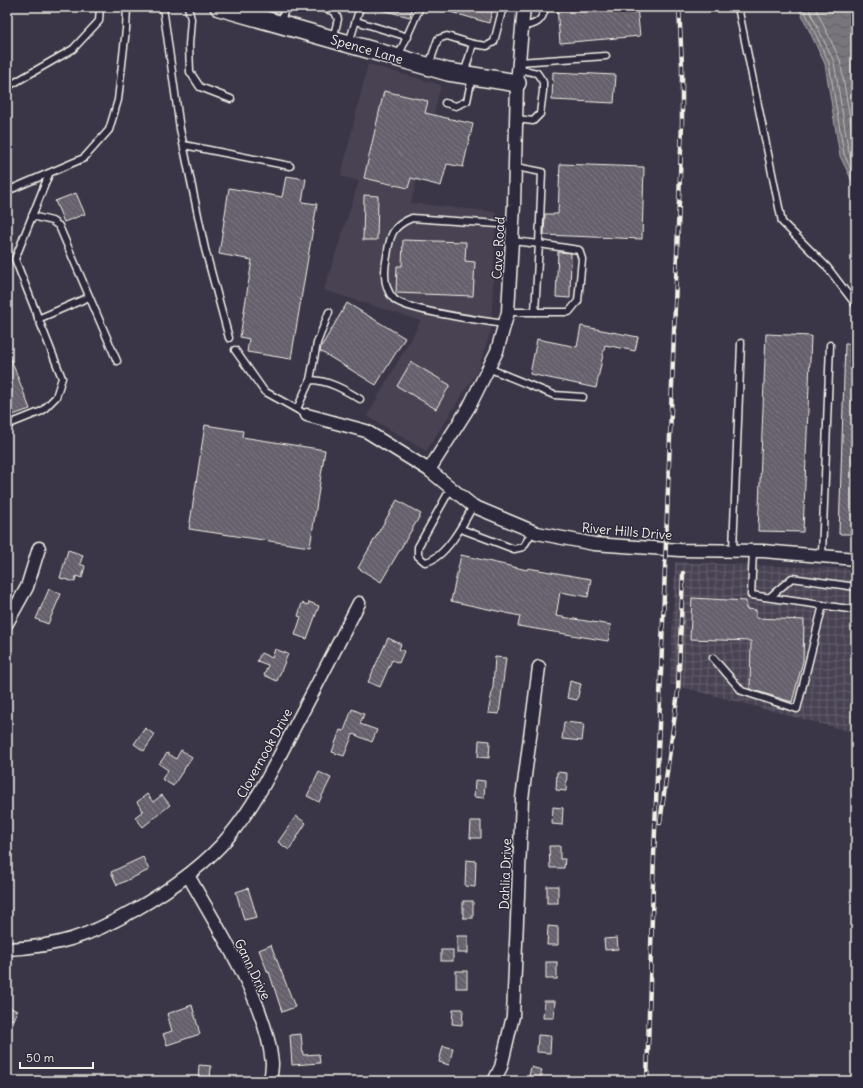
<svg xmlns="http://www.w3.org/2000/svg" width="863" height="1088" viewBox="0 0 863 1088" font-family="Delius,sans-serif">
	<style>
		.built { fill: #484352 }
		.industrial { fill: url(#industrial-grid) }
		.water { fill: url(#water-waves); stroke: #aaa6a7 }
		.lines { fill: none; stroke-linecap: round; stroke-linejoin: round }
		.shore { stroke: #c2bfbc; stroke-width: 1 }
		.building { fill: url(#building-back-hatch); stroke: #f4f1e8 }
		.lane-casing { stroke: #f4f1e8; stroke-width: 9 }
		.street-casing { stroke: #f4f1e8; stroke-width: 15 }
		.secondary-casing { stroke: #f4f1e8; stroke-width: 20 }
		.lane { stroke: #2f2a3d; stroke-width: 6 }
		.street { stroke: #2f2a3d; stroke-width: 12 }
		.secondary { stroke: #2f2a3d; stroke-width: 17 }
		.rail-casing { stroke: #f4f1e8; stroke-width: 4.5 }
		.rail { stroke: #2f2a3d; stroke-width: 3; stroke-dasharray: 9; stroke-linecap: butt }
		.labels { text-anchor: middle; stroke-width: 3; stroke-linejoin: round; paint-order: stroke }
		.street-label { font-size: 13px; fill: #f4f1e8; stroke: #2f2a3d }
	</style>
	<defs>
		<pattern id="industrial-grid" width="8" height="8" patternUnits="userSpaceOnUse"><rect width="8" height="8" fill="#484352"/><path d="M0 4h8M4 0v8" fill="none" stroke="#635f6b"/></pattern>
		<pattern id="water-waves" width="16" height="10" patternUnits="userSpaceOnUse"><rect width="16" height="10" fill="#78747b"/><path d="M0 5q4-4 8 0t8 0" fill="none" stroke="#636063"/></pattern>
		<pattern id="building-back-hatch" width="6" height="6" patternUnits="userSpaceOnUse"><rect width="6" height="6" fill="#65616c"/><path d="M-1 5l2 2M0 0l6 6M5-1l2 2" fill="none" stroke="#7c7881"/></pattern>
	</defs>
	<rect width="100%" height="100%" fill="#3b3647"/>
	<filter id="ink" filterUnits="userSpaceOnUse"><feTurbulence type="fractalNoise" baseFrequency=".025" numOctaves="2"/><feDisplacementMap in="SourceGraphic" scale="8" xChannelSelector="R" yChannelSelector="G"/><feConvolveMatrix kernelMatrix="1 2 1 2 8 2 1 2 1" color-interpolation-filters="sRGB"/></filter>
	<g filter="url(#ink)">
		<polygon class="built" points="368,64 441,85 411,203 496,212 491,330 477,372 426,451 367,416 421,321 324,290 359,181 341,176"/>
		<polygon class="industrial" points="675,562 856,569 856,733 670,684"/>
		<polygon class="water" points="798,7 856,7 856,189 840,156 825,64"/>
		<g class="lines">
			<g class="shore">
				<polyline points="803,7 829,63 844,154 856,180"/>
				<polyline points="808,7 834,62 849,153 856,168"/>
				<polyline points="815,7 840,60 856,154"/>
			</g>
		</g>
		<g class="building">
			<polygon points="382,7 412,7 410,17 381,10"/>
			<polygon points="441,7 493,7 489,23 440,9"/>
			<polygon points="557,7 637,7 640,36 560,43"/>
			<polygon points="553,72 616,75 614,103 552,100"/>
			<polygon points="384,91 428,101 425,113 473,124 463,167 447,164 441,186 411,178 408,188 364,178"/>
			<polygon points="560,164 644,167 642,239 544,235 545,214 558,214"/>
			<polygon points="286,176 306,179 302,202 317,204 291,359 247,352 249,339 240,337 252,260 219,254 229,188 282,197"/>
			<polygon points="76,193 85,214 64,222 55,201"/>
			<polygon points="364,195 378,196 377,240 363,240"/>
			<polygon points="403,240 466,242 465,261 475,262 473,296 396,293 397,266 402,266"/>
			<polygon points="558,252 571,253 570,298 556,297"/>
			<polygon points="347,303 405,338 376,385 320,351 321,347"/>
			<polygon points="581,326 638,337 635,351 605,345 596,388 530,374 537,339 577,347"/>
			<polygon points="766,334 811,336 803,532 758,531"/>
			<polygon points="845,344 856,344 856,534 839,534"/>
			<polygon points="7,349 30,409 7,417"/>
			<polygon points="411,362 450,385 436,409 397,386"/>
			<polygon points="205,425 243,431 242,437 325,450 310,547 189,529"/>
			<polygon points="397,500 421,514 381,582 358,568"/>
			<polygon points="68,550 83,555 80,564 85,566 82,578 76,576 75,582 60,578"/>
			<polygon points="461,555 527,570 528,568 591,579 588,597 560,592 556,616 611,625 608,641 518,626 520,616 451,601"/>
			<polygon points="49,589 61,594 48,624 36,619"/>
			<polygon points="692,598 746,601 746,609 756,610 756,618 804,620 803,661 792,702 750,689 751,641 690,639"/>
			<polygon points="309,602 319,606 307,639 295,635 301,617 298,616 302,603 308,605"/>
			<polygon points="388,638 401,644 399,649 404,651 399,663 392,660 380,687 368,682"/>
			<polygon points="275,649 288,654 277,681 264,675 268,665 257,661 261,653 272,658"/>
			<polygon points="495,657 506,658 499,714 488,713 493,687"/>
			<polygon points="570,681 581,684 577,700 567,698"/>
			<polygon points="352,709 364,714 360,724 377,730 372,742 353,734 344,756 332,752 340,730 344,731"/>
			<polygon points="564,722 584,724 582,741 562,739"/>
			<polygon points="145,728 155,735 144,751 134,744"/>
			<polygon points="479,740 490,741 489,758 478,757"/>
			<polygon points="181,750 192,757 173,786 162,779 168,770 159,764 167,753 176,759"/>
			<polygon points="319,772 331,778 319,802 307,796"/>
			<polygon points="557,772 567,773 566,791 556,790"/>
			<polygon points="475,780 485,781 484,798 474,797"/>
			<polygon points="147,794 153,802 162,795 170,805 143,827 135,817 143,811 137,802"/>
			<polygon points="553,807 563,808 562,825 552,824"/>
			<polygon points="296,816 306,823 289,850 278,842"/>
			<polygon points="471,821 481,821 481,838 470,838"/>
			<polygon points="549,846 560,846 560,859 565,859 564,868 550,868"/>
			<polygon points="143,857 149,870 117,885 111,872"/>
			<polygon points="466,860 476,861 475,887 465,886"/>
			<rect x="547" y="886" width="11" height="17"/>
			<polygon points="248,888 257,917 244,920 236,892"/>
			<rect x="463" y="901" width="10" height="17"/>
			<polygon points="548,926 558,927 558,945 547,945"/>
			<rect x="457" y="936" width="11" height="17"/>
			<polygon points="617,938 618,949 605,950 604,939"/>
			<polygon points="271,945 295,1007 282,1012 269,972 268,973 259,950"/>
			<rect x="441" y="950" width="12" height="11"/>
			<rect x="546" y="962" width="11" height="17"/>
			<rect x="456" y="971" width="11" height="17"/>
			<polygon points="544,1001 555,1001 554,1018 543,1018"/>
			<polygon points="192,1005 200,1034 167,1045 163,1034 172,1031 167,1014"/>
			<polygon points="7,1006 17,1011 13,1020 7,1017"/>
			<polygon points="453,1009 463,1009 462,1025 452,1024"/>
			<polygon points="301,1034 303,1055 319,1054 320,1063 292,1065 290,1035"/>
			<polygon points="538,1035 551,1036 550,1053 537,1052"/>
			<polygon points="443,1046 453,1048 449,1065 439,1062"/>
			<polygon points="199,1065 211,1066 210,1081 198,1081"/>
			<polygon points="531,1067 542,1070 539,1081 528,1081"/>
		</g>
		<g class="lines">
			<g class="lane-casing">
				<g id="lane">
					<polyline points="163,7 180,129 205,249 229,338"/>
					<polyline points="188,7 191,19 189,45 190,72 200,87 231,99"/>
					<polyline points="320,7 335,12 338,19 333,39"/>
					<polyline points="738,7 782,222 827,267 856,305"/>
					<polyline points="356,21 408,37"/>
					<polyline points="280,23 286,7"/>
					<path d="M523,26C536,25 543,21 545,7"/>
					<polyline points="349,43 360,7"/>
					<polyline points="473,44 487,46 494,42 503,7"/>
					<polyline points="398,57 420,7"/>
					<polyline points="519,62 606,56"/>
					<polyline points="429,65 438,39 447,36 473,44 464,74"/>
					<polyline points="7,87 73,49 99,21 100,7"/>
					<polyline points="445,103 456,106 467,101 472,77"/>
					<polyline points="517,119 533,121 540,114 543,91 543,82 537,73 518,69"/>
					<polyline points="184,145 290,166"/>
					<polyline points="7,191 84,158 109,130 118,100 126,29 127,7"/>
					<polyline points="32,216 52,221 59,226 117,361"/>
					<polyline points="513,241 539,244 535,312"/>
					<polyline points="508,312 569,312 578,301 582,259 579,250 539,244 542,172 516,167"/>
					<polyline points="38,319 89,297"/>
					<path d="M504,324C485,321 406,311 394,299C383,288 384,270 387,256C390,235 392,226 412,218L513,225"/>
					<polyline points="235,350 264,391 307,415"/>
					<polyline points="488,368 554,395 583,397"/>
					<polyline points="310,380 317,343 329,312"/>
					<path d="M297,409L310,380C328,380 345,390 360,399"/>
					<polyline points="7,425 42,411 56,397 62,378 15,259 49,174"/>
					<path d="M451,488L418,547V556L425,562C445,559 464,523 473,506"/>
					<polyline points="461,529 514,549 523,547 533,531"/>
					<polyline points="733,550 741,343"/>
					<polyline points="753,551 751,595 856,610"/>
					<polyline points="822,555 830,345"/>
					<polyline points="770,597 792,578 856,587"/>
					<polyline points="713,658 742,691 797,709 823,605"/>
				</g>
			</g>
			<g class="street-casing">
				<g id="street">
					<polyline points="307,415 366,431 429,470 473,506 537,533 594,544 680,550 763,551 856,559"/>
					<polyline points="429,470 469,407 497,351 508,312 514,205 517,83 524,7"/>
					<polyline points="7,623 27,587 39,548"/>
					<path d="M188,875C218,930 266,1000 272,1063C272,1069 271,1075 270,1081"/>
					<path d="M7,949C57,947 89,936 133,911C168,891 204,867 230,835C257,802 275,764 295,726C317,685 338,644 359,603"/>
					<polyline points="494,1081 501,1067 513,1016 522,799 539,667"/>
				</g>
			</g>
			<g class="secondary-casing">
				<polyline id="secondary" points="219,7 448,72 517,83"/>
			</g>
			<use href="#lane" class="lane"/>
			<use href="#street" class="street"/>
			<use href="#secondary" class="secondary"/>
			<g class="rail-casing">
				<g id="rail">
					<polyline points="660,823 678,692 683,573"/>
					<polyline points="647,1081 653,882 682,123 682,65 679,7"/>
				</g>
			</g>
			<use href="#rail" class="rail"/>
		</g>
	</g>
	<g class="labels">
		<g class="street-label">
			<text transform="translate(367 49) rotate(16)" y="5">Spence Lane</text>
			<text transform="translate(498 248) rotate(-87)" y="5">Cave Road</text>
			<text transform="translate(627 531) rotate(5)" y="5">River Hills Drive</text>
			<text transform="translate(264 753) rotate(-61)" y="5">Clovernook Drive</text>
			<text transform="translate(505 874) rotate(-88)" y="5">Dahlia Drive</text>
			<text transform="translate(253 969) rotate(64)" y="5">Gann Drive</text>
		</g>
	</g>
	<rect width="863" height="1088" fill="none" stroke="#2f2a3d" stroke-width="24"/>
	<rect x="12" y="12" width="839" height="1064" fill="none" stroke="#f4f1e8" stroke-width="1.5" filter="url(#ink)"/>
	<path d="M20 1062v6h73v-6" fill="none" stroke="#f4f1e8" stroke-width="2"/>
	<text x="26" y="1062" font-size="12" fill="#f4f1e8" stroke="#2f2a3d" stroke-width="3" paint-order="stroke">50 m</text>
</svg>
